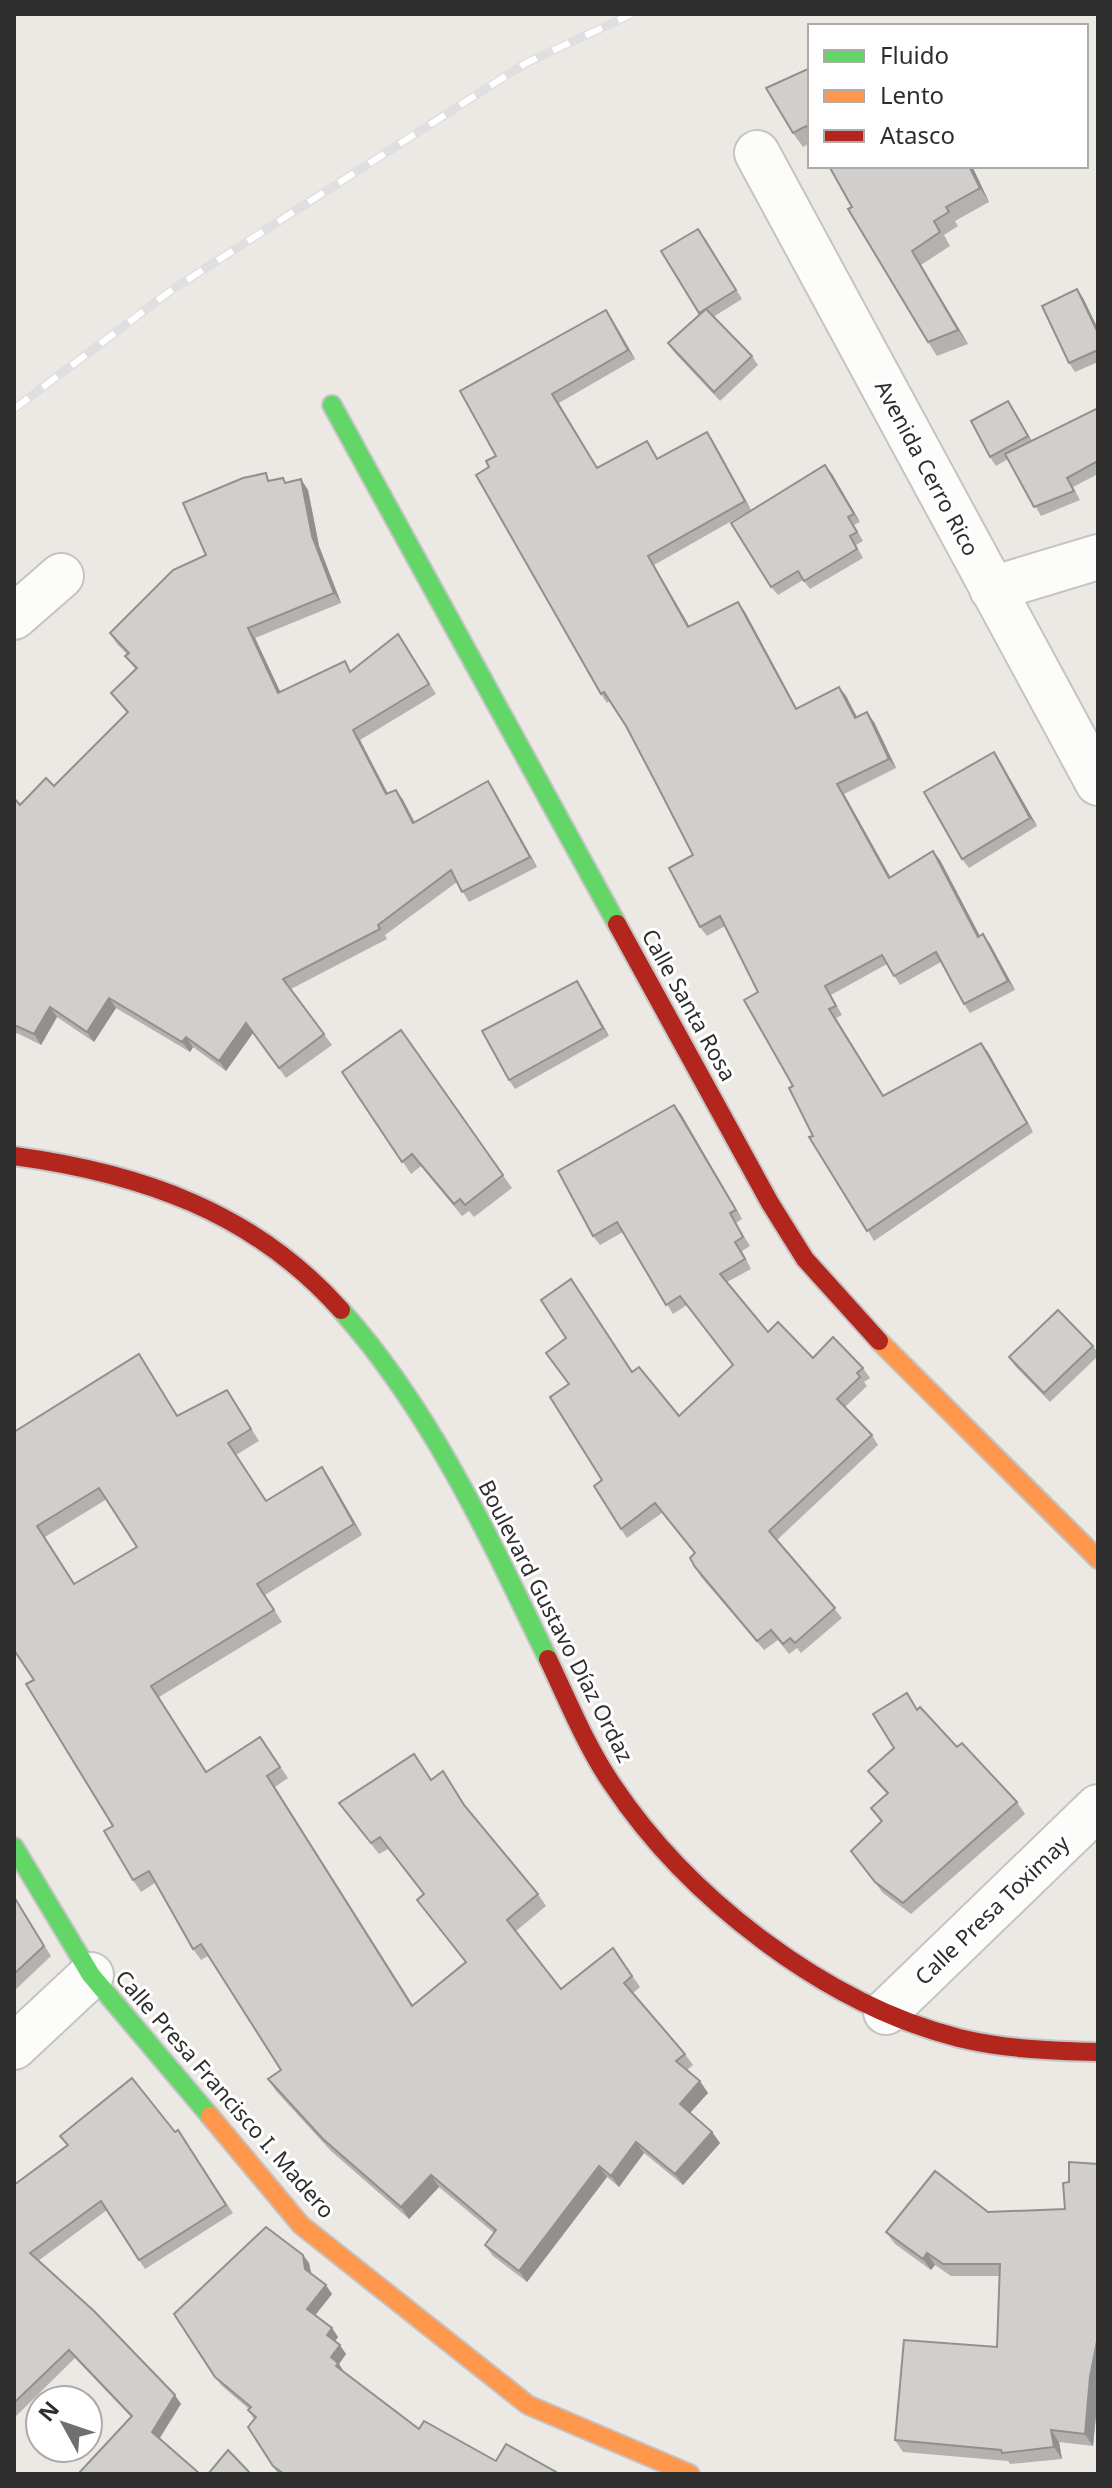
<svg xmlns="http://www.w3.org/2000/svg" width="1112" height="2488" viewBox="0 0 1112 2488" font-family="'Noto Sans',sans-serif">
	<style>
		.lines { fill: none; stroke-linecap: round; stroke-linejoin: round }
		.street-casing { stroke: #c5c4c5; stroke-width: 48 }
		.fast-casing { stroke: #c5c4c5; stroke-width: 22 }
		.slow-casing { stroke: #c5c4c5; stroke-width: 22 }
		.jam-casing { stroke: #c5c4c5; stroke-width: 22 }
		.street { stroke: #fcfcfb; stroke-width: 44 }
		.fast { stroke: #63d668; stroke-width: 18 }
		.slow { stroke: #ff974d; stroke-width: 18 }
		.jam { stroke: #b3261e; stroke-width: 18 }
		.rail-casing { stroke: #dfdfe1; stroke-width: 9 }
		.rail { stroke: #fff; stroke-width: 6; stroke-dasharray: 18; stroke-linecap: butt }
		.wall { fill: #b4b1af; fill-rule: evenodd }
		.shaded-wall { fill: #92908e }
		.building { fill: #d1cecb; stroke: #92908e; stroke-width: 2; fill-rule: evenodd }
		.labels { text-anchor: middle; stroke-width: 6; stroke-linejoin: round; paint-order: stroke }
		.street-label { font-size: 22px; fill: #2e2e2e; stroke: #fff }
	</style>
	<rect width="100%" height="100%" fill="#ece8e4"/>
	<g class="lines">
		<g class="street-casing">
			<g id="street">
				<polyline points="757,153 1098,783"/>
				<polyline points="992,589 1098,557"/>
				<polyline points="14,617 61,576"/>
				<polyline points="886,2012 1098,1807"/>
				<polyline points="14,2047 91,1975"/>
			</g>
		</g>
		<g class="fast-casing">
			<g id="fast">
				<polyline points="332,405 617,924"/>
				<path d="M341,1310C432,1412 489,1537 548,1659"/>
				<polyline points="14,1847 91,1975 210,2116"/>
			</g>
		</g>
		<g class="slow-casing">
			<g id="slow">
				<polyline points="879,1341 1098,1559"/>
				<polyline points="210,2116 301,2225 528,2405 690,2474"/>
			</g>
		</g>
		<g class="jam-casing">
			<g id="jam">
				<polyline points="617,924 770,1203 805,1259 879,1341"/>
				<path d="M14,1156C140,1173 254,1212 341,1310"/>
				<path d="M548,1659C568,1701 586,1746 612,1784C688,1898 825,2004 959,2038C1004,2049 1052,2051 1098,2052"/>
			</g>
		</g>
		<use href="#street" class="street"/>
		<use href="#fast" class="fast"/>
		<use href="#slow" class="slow"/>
		<use href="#jam" class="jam"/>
		<g class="rail-casing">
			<polyline id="rail" points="14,409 173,289 526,63 632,14"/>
		</g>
		<use href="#rail" class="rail"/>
	</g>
	<g class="wall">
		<polygon points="810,68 810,143 803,147 793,133"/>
		<polygon points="972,166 989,202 955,221 958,226 944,235 950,246 921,265 968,344 937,356 928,342 852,207"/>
		<polygon points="705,238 742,299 713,317 752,356 758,365 720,401 674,352 668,343 700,315 661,251"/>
		<polygon points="1077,289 1083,298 1098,329 1098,362 1075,372 1069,363"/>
		<polygon points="612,319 635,359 559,403 597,467 653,450 658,459 707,432 713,441 751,510 654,565 689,626 745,612 797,709 839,687 846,696 857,717 874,722 896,768 844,794 890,877 940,860 980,936 990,944 1015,990 970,1013 964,1004 941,962 900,985 887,964 831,995 842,1015 836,1018 884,1096 988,1052 1033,1132 874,1241 813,1136 758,992 725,926 707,936 700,927 693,855 626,726 610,701 607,703 601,694 489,467 496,456"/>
		<polygon points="1008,401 1032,441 1098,408 1098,474 1073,487 1080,500 1041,516 1008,459 996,466 990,457"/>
		<polygon points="832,474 860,522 854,525 863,541 856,545 863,558 810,589 803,580 778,595 771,587"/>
		<polygon points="271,480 286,483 308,490 319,546 341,603 255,638 280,692 352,671 398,634 436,694 360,740 388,793 396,790 403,800 415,822 495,792 537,867 469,902 457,882 385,935 387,939 291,989 332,1045 286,1078 253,1033 226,1071 193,1047 190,1052 116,1008 94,1042 57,1017 41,1045 17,1033 14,1036 14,798 20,805 54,786 127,713 111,693 136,670 125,656 127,654 117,644 110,633 206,555"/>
		<polygon points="994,752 1037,826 969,868 962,859"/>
		<polygon points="577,981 609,1036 515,1089 509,1080"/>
		<polygon points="401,1030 512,1188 474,1217 469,1211 462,1216 421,1166 411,1174 342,1072"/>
		<polygon points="681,1114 742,1219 736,1223 750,1246 742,1251 751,1269 727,1282 768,1332 813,1358 863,1368 870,1378 864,1382 867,1386 845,1407 872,1435 878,1445 777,1540 842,1618 801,1653 797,1648 789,1654 778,1640 764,1650 701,1577 695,1567 695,1554 662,1513 627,1538 621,1529 602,1480 632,1372 679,1416 733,1365 687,1305 673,1314 623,1232 600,1245 593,1236"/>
		<polygon points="1093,1346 1098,1353 1098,1356 1050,1402 1015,1366 1009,1357"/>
		<path d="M139,1354L178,1416L227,1390L259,1441L236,1455L266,1501L330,1479L362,1535L265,1595L282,1622L159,1697L206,1772L260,1737L288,1778L275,1787L413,2005L465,1962L417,1900L423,1894L388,1849L379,1854L339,1803L431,1780L451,1783L468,1810L538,1894L546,1906L516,1931L561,1989L613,1948L640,1987L633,1993L685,2054L693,2065L687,2070L708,2093L690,2113L712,2132L720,2143L683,2185L644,2153L619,2187L607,2177L527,2282L493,2256L485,2245L494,2233L439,2187L409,2219L331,2151L276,2091L268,2079L281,2070L208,1956L201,1960L193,1949L155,1883L141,1892L133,1880L113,1826L34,1680L14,1432ZM107,1499L137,1547L75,1584L45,1537Z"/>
		<polygon points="918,1709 957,1747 1017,1802 1025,1814 911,1914 883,1893 859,1862 881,1822 871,1808 887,1794 876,1782 868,1771 894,1748"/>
		<polygon points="16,1900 51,1956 14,1991 14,1902"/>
		<polygon points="178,2130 233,2213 145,2269 107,2210 38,2261 181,2404 131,2417 75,2358 14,2418 14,2185 68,2146 60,2136 175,2132"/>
		<polygon points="1098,2164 1098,2395 1093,2446 1059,2442 1062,2459 1010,2464 1008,2461 903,2452 895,2440 997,2347 1000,2276 951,2276 935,2265 931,2270 895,2244 886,2232 988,2212 1065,2209 1069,2182"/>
		<polygon points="303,2255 309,2263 311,2273 332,2294 315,2315 332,2328 338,2337 335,2341 346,2354 339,2364 344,2372 419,2429 496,2461 558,2474 278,2474 248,2427 254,2419 248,2410 249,2409 221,2385 174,2314"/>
	</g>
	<g class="shaded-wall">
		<polygon points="969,166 972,166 989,202 980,188"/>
		<polygon points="912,251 921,265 968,344 958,330"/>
		<polygon points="1077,289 1083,298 1098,329 1098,333"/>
		<polygon points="606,310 612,319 635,359 628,350"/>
		<polygon points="1008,401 1014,410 1034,445 1028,436"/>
		<polygon points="707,432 713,441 751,510 745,501"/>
		<polygon points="825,465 832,474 860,522 854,514"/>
		<polygon points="301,479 308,490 319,546 341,603 334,593 312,536"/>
		<polygon points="648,556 654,565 695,636 688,627"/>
		<polygon points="738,602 745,612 802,718 796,709"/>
		<polygon points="248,628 255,638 286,704 278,693"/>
		<polygon points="839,687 846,696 862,727 855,718"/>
		<polygon points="867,712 874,722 896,768 889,759"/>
		<polygon points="353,730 360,740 393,805 386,794"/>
		<polygon points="994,752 1000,761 1037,826 1030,818"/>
		<polygon points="488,781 495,792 537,867 530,857"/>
		<polygon points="837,784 844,794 896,887 889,878"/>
		<polygon points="396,790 403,800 420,834 413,823"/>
		<polygon points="933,851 940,860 985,946 978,937"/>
		<polygon points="983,934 990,944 1015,990 1008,981"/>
		<polygon points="577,981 583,990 609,1036 603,1028"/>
		<polygon points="109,998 116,1008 94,1042 87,1032"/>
		<polygon points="50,1007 57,1017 41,1045 34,1034"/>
		<polygon points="246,1023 253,1033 226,1071 219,1061"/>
		<polygon points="186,1037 193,1047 190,1052 182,1042"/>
		<polygon points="981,1043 988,1052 1033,1132 1027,1123"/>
		<polygon points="674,1105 681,1114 742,1219 736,1210"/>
		<polygon points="322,1467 330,1479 362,1535 354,1524"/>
		<polygon points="700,2081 708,2093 688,2115 680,2104"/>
		<polygon points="712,2132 720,2143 683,2185 675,2174"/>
		<polygon points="636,2142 644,2153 619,2187 611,2176"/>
		<polygon points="599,2166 607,2177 527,2282 519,2271"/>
		<polygon points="431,2175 439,2187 409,2219 401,2207"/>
		<polygon points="927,2253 935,2265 931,2270 923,2259"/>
		<polygon points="303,2255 309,2263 312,2278 305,2269"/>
		<polygon points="326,2285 332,2294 313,2318 307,2309"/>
		<polygon points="332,2328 338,2337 333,2344 327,2335"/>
		<polygon points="1098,2336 1098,2395 1093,2446 1085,2434 1090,2377"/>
		<polygon points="340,2345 346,2354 339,2364 344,2372 342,2374 331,2357"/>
		<polygon points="175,2395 181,2404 158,2441 152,2432"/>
		<polygon points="1051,2430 1059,2442 1062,2459 1054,2447"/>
	</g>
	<g class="building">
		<polygon points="810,68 810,132 806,126 793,133 766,88"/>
		<polygon points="829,166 969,166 980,188 946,207 949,212 934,221 940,232 912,251 958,330 928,342 848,209 852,207"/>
		<polygon points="698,229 736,290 699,313 661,251"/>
		<polygon points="1077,289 1098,333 1098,350 1069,363 1042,306"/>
		<polygon points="706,309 752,356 714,392 668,343"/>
		<polygon points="606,310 628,350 552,394 597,468 647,441 657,459 707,432 745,501 648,556 688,627 738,602 796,709 839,687 855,718 867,712 889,759 837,784 889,878 933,851 978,937 983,934 1008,981 964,1004 936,952 894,976 882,955 825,986 836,1006 829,1009 883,1096 981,1043 1027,1123 867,1231 809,1137 813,1136 789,1088 793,1086 744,1000 758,992 720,916 700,927 669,868 693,855 657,785 626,726 604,692 601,694 476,475 489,467 486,461 496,456 460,391"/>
		<polygon points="1008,401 1028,436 990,457 971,421"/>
		<polygon points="1098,408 1098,461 1067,478 1074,491 1034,507 1005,454"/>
		<polygon points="825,465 854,514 848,517 857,532 850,536 857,549 804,581 798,571 771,587 731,523"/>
		<polygon points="266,473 268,481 283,478 285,483 301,479 312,536 334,593 248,628 278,693 345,661 350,672 398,634 429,684 353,730 386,794 396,790 413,823 488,781 530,857 462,892 451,870 378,925 380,929 283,979 324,1034 279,1068 246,1023 219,1061 186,1037 182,1042 109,998 87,1032 50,1007 34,1034 14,1025 14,798 20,805 46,778 54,786 128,712 111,693 137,668 125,656 129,653 110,633 173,570 206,555 183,503 243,478"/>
		<polygon points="994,752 1030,818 962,859 924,792"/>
		<polygon points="577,981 603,1028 509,1080 482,1031"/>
		<polygon points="401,1030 503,1175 465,1205 460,1199 454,1204 412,1154 402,1162 342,1072"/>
		<polygon points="674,1105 736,1210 730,1213 743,1237 735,1242 745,1259 720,1274 768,1332 778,1322 813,1358 833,1337 863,1368 857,1373 860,1377 837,1399 872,1435 769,1531 835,1608 795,1643 790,1638 783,1644 771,1630 757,1641 695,1567 690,1558 695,1553 655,1503 621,1529 594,1486 602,1480 550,1397 569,1384 546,1353 566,1338 541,1300 571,1279 632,1372 639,1367 679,1416 733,1365 680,1296 666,1305 617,1222 593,1236 558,1171"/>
		<polygon points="1058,1310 1093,1346 1044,1393 1009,1357"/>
		<path d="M139,1354L177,1416L227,1390L251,1429L228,1443L266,1501L322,1467L354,1524L257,1584L274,1610L151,1686L206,1772L260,1737L280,1767L267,1776L412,2006L466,1962L417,1900L424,1894L380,1837L371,1843L339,1803L414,1754L431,1780L443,1771L464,1805L538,1894L507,1920L561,1989L613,1948L632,1976L624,1983L685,2054L676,2061L700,2081L680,2104L712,2132L675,2174L636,2142L611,2176L599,2166L519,2271L485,2245L496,2230L431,2175L401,2207L323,2139L268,2079L281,2070L201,1944L193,1949L149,1871L133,1880L104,1831L113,1826L26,1684L34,1680L14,1650V1432ZM99,1488L137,1547L74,1584L37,1526Z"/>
		<polygon points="907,1693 917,1710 920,1707 957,1747 962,1743 1017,1802 903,1903 875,1882 851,1851 882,1821 871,1808 888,1793 868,1771 894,1748 873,1714"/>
		<polygon points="16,1900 44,1946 14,1974 14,1902"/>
		<polygon points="132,2078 175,2132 178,2130 226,2205 139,2260 101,2201 30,2253 94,2311 175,2395 152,2432 200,2474 78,2474 132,2416 69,2350 14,2403 14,2185 68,2145 60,2136"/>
		<polygon points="1069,2162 1098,2164 1098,2336 1090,2377 1085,2434 1051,2430 1054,2447 1002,2453 1001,2450 895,2440 904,2340 997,2347 1000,2264 943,2264 927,2253 923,2259 886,2232 935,2171 988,2212 1065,2209 1063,2183 1069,2182"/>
		<polygon points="266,2227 303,2255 305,2269 326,2285 307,2309 332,2328 327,2335 340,2345 331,2357 338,2363 336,2366 419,2429 424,2421 496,2461 506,2444 556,2472 555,2474 284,2474 273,2466 248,2427 256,2417 248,2410 251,2407 215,2377 174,2314"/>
		<polygon points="228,2450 251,2474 208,2474"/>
	</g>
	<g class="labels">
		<g class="street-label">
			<text transform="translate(927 468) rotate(62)" y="8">Avenida Cerro Rico</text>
			<text transform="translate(689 1005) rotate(61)" y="8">Calle Santa Rosa</text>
			<text transform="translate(556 1621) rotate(63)" y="8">Boulevard Gustavo Díaz Ordaz</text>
			<text transform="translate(992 1910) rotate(-44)" y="8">Calle Presa Toximay</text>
			<text transform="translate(225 2094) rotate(49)" y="8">Calle Presa Francisco I. Madero</text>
		</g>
	</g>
	<rect width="1112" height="2488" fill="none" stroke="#2e2e2e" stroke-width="32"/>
	<rect x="808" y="24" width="280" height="144" fill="#ffffff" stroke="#ababab" stroke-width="2"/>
	<rect x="824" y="50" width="40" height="12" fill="#63d668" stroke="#ababab" stroke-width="2"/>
	<text x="880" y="64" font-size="24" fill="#2e2e2e">Fluido</text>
	<rect x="824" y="90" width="40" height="12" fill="#ff974d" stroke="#ababab" stroke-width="2"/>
	<text x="880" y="104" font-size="24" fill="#2e2e2e">Lento</text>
	<rect x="824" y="130" width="40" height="12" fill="#b3261e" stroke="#ababab" stroke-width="2"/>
	<text x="880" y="144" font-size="24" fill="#2e2e2e">Atasco</text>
	<g transform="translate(64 2424) rotate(310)"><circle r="38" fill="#ffffff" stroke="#ababab" stroke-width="2"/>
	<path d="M0-6L14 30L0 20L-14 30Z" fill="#706f6e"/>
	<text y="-12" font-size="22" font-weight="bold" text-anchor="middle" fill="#2e2e2e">N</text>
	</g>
</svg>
